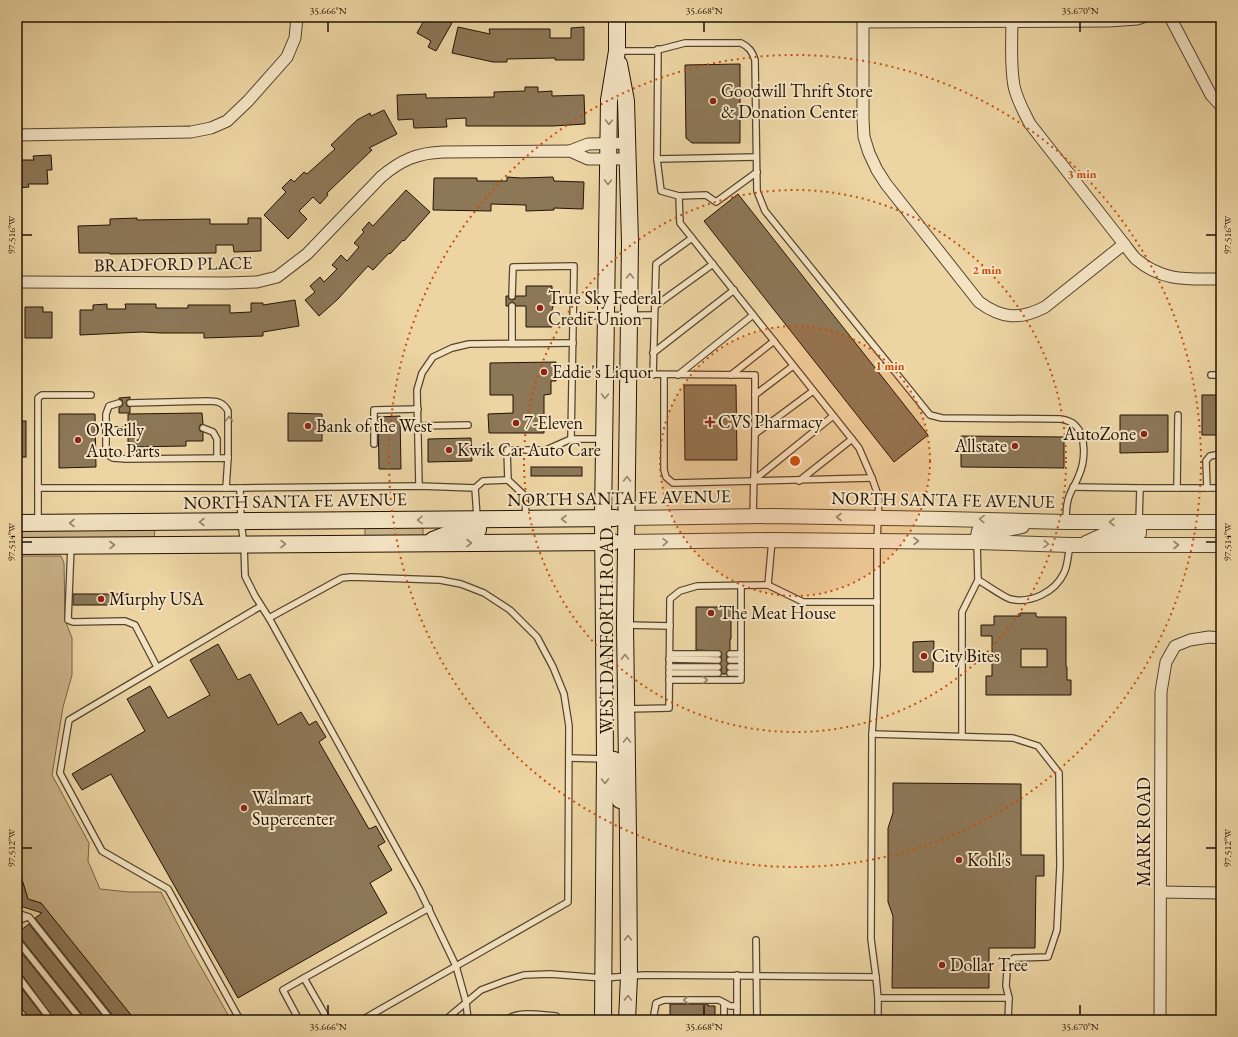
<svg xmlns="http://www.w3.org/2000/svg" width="1238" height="1037" viewBox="0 0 1238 1037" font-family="'EB Garamond',serif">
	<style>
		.green { fill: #cab388; stroke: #766346 }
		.building { fill: #8c7757; stroke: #231304; fill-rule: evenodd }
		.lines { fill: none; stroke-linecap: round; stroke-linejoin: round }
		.service-casing { stroke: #55432c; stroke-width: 8 }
		.minor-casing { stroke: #55432c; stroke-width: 13 }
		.tertiary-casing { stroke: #55432c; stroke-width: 16 }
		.secondary-casing { stroke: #231304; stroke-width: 18 }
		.service { stroke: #f3e3c3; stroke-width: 5.5 }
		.minor { stroke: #f3e3c3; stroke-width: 11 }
		.tertiary { stroke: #f3e3c3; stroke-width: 14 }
		.secondary { stroke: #f3e3c3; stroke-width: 16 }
		.oneway { stroke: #95856d }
		.ticks { fill: none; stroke: #231304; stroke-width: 1.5 }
		.ring { fill: none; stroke: #ca4e0b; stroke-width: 2; stroke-dasharray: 2 4 }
		.poi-dot { fill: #8f2418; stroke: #f3e3c3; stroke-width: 1.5 }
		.labels { text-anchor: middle; stroke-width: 4; stroke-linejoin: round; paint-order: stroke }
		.poi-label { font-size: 18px; fill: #231304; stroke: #f3e3c3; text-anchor: start }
		.street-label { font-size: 18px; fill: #231304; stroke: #f3e3c3 }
		.centre { fill: #ca4e0b; stroke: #f3e3c3; stroke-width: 2 }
		.ring-label { font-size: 12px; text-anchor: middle; font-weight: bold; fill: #ca4e0b; stroke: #f3e3c3; stroke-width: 4; stroke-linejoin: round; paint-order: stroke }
		.neatline { fill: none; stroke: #231304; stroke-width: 1.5 }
		.ticks-label { font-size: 10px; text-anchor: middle; fill: #231304 }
	</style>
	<rect width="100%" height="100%" fill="#ecd4a3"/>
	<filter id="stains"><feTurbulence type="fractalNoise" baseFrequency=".005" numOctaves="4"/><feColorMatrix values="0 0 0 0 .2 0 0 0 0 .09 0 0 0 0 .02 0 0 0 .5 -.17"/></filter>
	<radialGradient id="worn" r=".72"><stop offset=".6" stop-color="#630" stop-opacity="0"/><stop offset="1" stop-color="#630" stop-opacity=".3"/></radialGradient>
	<g class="green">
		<polygon points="423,526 423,536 365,537 365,527"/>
		<polygon points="17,529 155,529 154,538 17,539"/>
		<polygon points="17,556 61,556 64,563 65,620 72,638 72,675 63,707 52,775 89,843 88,861 100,889 129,892 161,892 189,946 231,1020 135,1020 41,903 28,899 17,862"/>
	</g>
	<g class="building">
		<polygon points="426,17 441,17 452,23 436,51 428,47 431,41 417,33"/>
		<polygon points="458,27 490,34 489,29 550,29 550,38 571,38 571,28 584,27 584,60 555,60 555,58 507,59 507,62 493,62 452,53"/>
		<polygon points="740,64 740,143 692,143 686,138 685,65"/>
		<polygon points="525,87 538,87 538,92 552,91 552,96 584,95 585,124 553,126 466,126 466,118 446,119 447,127 414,128 413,119 398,120 397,95 426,94 426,98 494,97 494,92 525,91"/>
		<polygon points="384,110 397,134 369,148 372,150 327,193 328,195 320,204 313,197 299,211 307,219 288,239 264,215 286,192 282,188 291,179 294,182 304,172 307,174 335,149 331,145 357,120 370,113 371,116"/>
		<polygon points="51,155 52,170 47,170 48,184 28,184 29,187 17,188 17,160 34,160 33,156"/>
		<polygon points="507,177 521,178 553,177 554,181 584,182 583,209 554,208 554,210 526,211 526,205 491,204 491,211 433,210 434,178 477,178 477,181 507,181"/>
		<polygon points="406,190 430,212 404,241 403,240 390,254 389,253 373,270 368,266 338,299 319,316 305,300 315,292 310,286 320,277 324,282 337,269 332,265 341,255 347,261 359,247 354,243 364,232 362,230 369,222 373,226"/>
		<polygon points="738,194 928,435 894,462 704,221"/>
		<polygon points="137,218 137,220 210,219 210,224 248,224 248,218 261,218 261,251 234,252 233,245 216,245 216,253 110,254 110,253 79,253 78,226 110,225 110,219"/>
		<polygon points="526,286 552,286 552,300 554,303 552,310 552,327 526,327 526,306 516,306 514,303 512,302 509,304 508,306 506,306 506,296 508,296 509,299 512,300 515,299 516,296 526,296"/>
		<polygon points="295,300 299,326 263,332 263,336 204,338 204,333 161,333 142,332 80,335 80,310 93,310 93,305 107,304 107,309 126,309 125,304 156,304 156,308 188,308 188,305 230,305 230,313 251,312 251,303 263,303 263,305"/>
		<polygon points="25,307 43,307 43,312 52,312 52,338 25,338"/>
		<polygon points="556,362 556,381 551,381 551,394 544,395 544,433 489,433 488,414 513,413 513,395 490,395 490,363"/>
		<polygon points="684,385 736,385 737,460 685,460"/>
		<rect x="1202" y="395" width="19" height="40"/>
		<polygon points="130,397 130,399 127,400 126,403 127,406 130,407 130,413 119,413 119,408 122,406 123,404 122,400 119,399 119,398"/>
		<polygon points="202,413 203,424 200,425 199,428 200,431 203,432 203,441 186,441 186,446 128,447 128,434 131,432 132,430 130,427 128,426 128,414"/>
		<polygon points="288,413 322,414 322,441 288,441"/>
		<polygon points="59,414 95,414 96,467 59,468"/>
		<polygon points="1120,415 1168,415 1168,452 1120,453"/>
		<polygon points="400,416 401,469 379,469 378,417"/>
		<rect x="17" y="421" width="9" height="36"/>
		<polygon points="961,436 1064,437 1064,468 961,467"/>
		<polygon points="471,438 472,461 428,462 428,439"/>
		<rect x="531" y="467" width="51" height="9"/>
		<rect x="73" y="594" width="55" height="11"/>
		<polygon points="696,607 731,607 731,639 730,639 730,650 728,651 726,654 727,657 726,660 728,664 726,667 727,670 726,674 722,674 721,670 722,667 720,664 722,660 721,657 722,654 720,651 696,650"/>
		<path d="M1020,613H1036V616L1037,617H1066V667H1067V680H1071V695H986V676H992V636H981V625H994V616H1020ZM1021,649H1047V667H1021Z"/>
		<polygon points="934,641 933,672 913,672 913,642"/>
		<polygon points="218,644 238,680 250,674 278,725 301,712 309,725 316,721 326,737 319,742 369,829 376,826 385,842 378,846 392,870 370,883 387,913 238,998 111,774 82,790 72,774 145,731 127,699 150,686 168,718 210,695 190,660"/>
		<polygon points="893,783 1021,784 1021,855 1044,855 1044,876 1036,876 1035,948 989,948 989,988 892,988 893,916 888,902 888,828 893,813"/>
		<polygon points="19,870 28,899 41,903 135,1020 115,1020 114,1017 35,918 42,913 17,905 17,871"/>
		<polygon points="29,924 106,1020 85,1020 84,1017 20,937 17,936 17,933"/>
		<polygon points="17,947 76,1020 55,1020 20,972 17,971"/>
		<polygon points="17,982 46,1020 31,1020 17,1003"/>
		<polygon points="670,1004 708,1004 708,1006 715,1006 715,1020 670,1020"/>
	</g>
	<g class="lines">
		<g class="service-casing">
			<g id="service">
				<polyline points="658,49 657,159 756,157"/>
				<path d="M619,51H654L685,43H741C749,47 752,51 755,60L757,191L765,211L930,415L942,418L1061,419C1066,420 1071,421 1075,425C1087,436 1085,462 1079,475C1076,484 1070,491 1068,500C1066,507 1066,515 1066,522"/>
				<polyline points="657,159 661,191 679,196"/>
				<polyline points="757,172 716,202 706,195 679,196 680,223 859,448 872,478 879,498 877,541 877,666 872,734 871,939 876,977 878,998 878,1020"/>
				<polyline points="512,296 513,267 574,266 571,439 602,439"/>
				<polyline points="655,306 713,264"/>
				<polyline points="573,316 654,315"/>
				<polyline points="512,343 512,306"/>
				<polyline points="653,353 734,290"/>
				<polyline points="629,374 755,375 755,434 753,516"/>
				<polyline points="653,375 656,264 692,238"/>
				<polyline points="664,375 664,470 666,477 673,483 872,478"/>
				<polyline points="678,375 753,315"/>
				<polyline points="731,375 774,341"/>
				<polyline points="1211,375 1221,375"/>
				<polyline points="755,395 793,366"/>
				<polyline points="119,403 109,406 106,414 106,454 113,458 126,459 228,458 226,488"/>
				<path d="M130,403L207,401C217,401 223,402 228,411V458"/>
				<polyline points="418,426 468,425"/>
				<polyline points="203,428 213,432 217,439 217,458"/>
				<polyline points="106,430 128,430"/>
				<polyline points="755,434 813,391"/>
				<polyline points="374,444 374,410 418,409"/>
				<polyline points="754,480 833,416"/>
				<polyline points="799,481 852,439"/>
				<polyline points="419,486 417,390 422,373 433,357 452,348 469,344 573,343"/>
				<polyline points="1073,487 1140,488"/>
				<polyline points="38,488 240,488 419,486 475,488 477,517"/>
				<polyline points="240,488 241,522 244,545 245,576 255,596 269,618 419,889 456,966 466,1002 468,1020"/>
				<polyline points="475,488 483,481 508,480"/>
				<polyline points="1177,488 1178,415"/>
				<polyline points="1207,488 1206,461 1210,456 1221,454"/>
				<polyline points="526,518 525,496 508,480 507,450 546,450 571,439"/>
				<polyline points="38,521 38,398 42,395 91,395"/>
				<polyline points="1139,522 1140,488 1221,488"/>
				<polyline points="71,546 68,620 73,622 125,621 135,625 157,667"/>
				<path d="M978,580C987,585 1002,596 1010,599C1031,604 1055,592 1064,573C1068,565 1068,554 1070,545"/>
				<polyline points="768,585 772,540"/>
				<polyline points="269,618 342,578 351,577 440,580 461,584 484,593 510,610 537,637 553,667 564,694 569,726 568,902 362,1020"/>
				<polyline points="626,625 670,626"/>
				<polyline points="670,654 718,654"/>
				<polyline points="730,654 741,654"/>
				<polyline points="669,659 718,660"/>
				<polyline points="730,660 741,660"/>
				<polyline points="669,667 718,667"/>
				<polyline points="730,667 741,667"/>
				<polyline points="669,673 718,673"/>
				<polyline points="730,673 741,673"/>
				<polyline points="669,680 741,680 741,585"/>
				<polyline points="627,709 669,708 670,599 680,591 697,586 768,585 803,602 877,602"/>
				<polyline points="872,734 1013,738 1038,746 1059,773 1060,866 1057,930 1048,957 1014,958 1007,971 1006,986 1009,998 1008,1020"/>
				<polyline points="962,736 962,612 978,580 977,542"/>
				<polyline points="569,758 605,759"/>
				<polyline points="17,913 29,917 111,1020"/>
				<polyline points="17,921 28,917"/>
				<polyline points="17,940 81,1020"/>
				<polyline points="756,940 757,1020"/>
				<polyline points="17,975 51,1020"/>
				<polyline points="878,998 1009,998"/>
				<polyline points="17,1016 20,1020"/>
				<polyline points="240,1020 168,889 102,851 60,773 69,720 261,606"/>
				<polyline points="299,1020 283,990 304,978"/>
				<polyline points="328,1020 304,978 429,908"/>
				<polyline points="445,1020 481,990 505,981 524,975 550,974 603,978 644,975 876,977"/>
				<path d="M507,1020C517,1010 542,1015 556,1016L559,1020"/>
				<polyline points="653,1020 656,1003 664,1000 719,1000 730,1006 737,1006"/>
				<polyline points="724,1020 724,1003"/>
				<polyline points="737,1020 737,975"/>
			</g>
		</g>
		<g class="minor-casing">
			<g id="minor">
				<path d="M863,17V119L864,137L869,153L877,170L886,184L979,302C1002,319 1020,320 1045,307L1124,244"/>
				<path d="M1012,17C1012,40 1010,64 1014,86C1017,100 1024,112 1030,124L1124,244C1128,249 1132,255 1136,259C1163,282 1188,279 1221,279"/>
				<polyline points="1170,17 1211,95 1221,106"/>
				<polyline points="863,22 1109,21 1137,19 1143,17"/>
				<polyline points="17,135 191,132 211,128 227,121 248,101 287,57 295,38 297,17"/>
				<polyline points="570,151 588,144 627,143"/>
				<path d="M17,282L227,283L257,282L277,277L307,254L381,177C401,160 417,153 443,152L570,151L588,159H628"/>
				<polyline points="1161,892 1221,893"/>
				<polyline points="1160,1020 1161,692 1166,662 1175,646 1190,640 1209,637 1221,638"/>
			</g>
		</g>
		<g class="tertiary-casing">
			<g id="tertiary">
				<polyline points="626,518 772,516 945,519 1066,522 1221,522"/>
				<polyline points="626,542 772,540 977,542 1070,545 1221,545"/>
				<polyline points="977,542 979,531 998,531 1022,526"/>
				<polyline points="1086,543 1108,533 1139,533 1139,522"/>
			</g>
		</g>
		<g class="secondary-casing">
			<g id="secondary">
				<polyline points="619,64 626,101 630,242 625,625 628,835 629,977 627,1020"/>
				<polyline points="17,523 615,518"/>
				<polyline points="433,540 456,531 478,530 478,524"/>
				<polyline points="17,546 613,542"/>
				<polyline points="605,759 614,760 616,762 616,787 620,800"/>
				<polyline points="603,1020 605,759 603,518 607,244 609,100 617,51 617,17"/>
			</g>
		</g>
		<use href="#service" class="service"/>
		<use href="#minor" class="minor"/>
		<use href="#tertiary" class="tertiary"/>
		<use href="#secondary" class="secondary"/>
	</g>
	<defs><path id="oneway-chevron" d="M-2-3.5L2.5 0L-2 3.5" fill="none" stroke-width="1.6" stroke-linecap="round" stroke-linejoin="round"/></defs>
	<g class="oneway">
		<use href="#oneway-chevron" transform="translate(609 122) rotate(91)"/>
		<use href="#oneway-chevron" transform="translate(608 182) rotate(91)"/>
		<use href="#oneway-chevron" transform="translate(630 276) rotate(-89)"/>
		<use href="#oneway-chevron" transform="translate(605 396) rotate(91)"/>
		<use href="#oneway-chevron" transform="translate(229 419) rotate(-91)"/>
		<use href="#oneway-chevron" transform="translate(627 479) rotate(-89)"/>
		<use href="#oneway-chevron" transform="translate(839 517) rotate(-180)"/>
		<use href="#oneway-chevron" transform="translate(564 519) rotate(180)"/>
		<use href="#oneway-chevron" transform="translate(982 519) rotate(-178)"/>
		<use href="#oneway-chevron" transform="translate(420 520) rotate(179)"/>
		<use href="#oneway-chevron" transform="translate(202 522) rotate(180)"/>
		<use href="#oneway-chevron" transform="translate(1112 522) rotate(180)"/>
		<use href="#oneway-chevron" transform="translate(72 523) rotate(180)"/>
		<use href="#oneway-chevron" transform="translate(916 541)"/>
		<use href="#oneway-chevron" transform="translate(665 542) rotate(-1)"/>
		<use href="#oneway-chevron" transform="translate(469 543)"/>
		<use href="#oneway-chevron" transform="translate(283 544)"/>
		<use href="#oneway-chevron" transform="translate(1046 544) rotate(2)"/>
		<use href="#oneway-chevron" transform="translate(112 545)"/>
		<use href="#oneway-chevron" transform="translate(1176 545)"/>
		<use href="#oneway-chevron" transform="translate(625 657) rotate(-91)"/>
		<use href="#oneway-chevron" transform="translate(705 680)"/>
		<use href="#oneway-chevron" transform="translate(627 740) rotate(-91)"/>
		<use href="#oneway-chevron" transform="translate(605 781) rotate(90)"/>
		<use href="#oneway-chevron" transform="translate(628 938) rotate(-90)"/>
		<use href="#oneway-chevron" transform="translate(628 998) rotate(-88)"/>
		<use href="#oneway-chevron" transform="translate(686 1000) rotate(-180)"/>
	</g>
	<path class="ticks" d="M328,22V32M704,22V32M1080,22V32M22,235H32M1206,235H1216M22,542H32M1206,542H1216M22,848H32M1206,848H1216M328,1005V1015M704,1005V1015M1080,1005V1015"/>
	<circle cx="795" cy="461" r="135" fill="#ca4e0b" fill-opacity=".12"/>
	<g class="ring">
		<circle cx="795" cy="461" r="135"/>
		<circle cx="795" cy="461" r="271"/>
		<circle cx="795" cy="461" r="406"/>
	</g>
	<g class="poi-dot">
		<circle cx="713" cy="101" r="4"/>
		<circle cx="540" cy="308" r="4"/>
		<circle cx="544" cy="372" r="4"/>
		<path d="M708 416h4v4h4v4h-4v4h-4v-4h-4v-4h4z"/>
		<circle cx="516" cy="423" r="4"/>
		<circle cx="308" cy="426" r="4"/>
		<circle cx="1144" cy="434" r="4"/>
		<circle cx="78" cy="440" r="4"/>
		<circle cx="1015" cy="446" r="4"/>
		<circle cx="449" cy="450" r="4"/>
		<circle cx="101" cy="599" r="4"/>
		<circle cx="711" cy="613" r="4"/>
		<circle cx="924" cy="656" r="4"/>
		<circle cx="244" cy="808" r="4"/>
		<circle cx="959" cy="860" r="4"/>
		<circle cx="942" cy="965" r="4"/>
	</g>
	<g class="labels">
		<g class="poi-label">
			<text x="721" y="97">Goodwill Thrift Store<tspan x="721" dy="21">&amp; Donation Center</tspan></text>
			<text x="548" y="304">True Sky Federal<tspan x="548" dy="21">Credit Union</tspan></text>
			<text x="552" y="378">Eddie's Liquor</text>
			<text x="718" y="428">CVS Pharmacy</text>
			<text x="524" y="429">7-Eleven</text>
			<text x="316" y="432">Bank of the West</text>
			<text x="86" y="436">O'Reilly<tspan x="86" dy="21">Auto Parts</tspan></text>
			<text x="1136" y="440" text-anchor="end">AutoZone</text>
			<text x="1007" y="452" text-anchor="end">Allstate</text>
			<text x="457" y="456">Kwik Car Auto Care</text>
			<text x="109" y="605">Murphy USA</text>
			<text x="719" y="619">The Meat House</text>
			<text x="932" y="662">City Bites</text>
			<text x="252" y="804">Walmart<tspan x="252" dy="21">Supercenter</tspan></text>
			<text x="967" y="866">Kohl's</text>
			<text x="950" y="971">Dollar Tree</text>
		</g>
		<g class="street-label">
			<text transform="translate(173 264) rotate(-1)" y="6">BRADFORD PLACE</text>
			<text transform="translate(619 498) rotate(-1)" y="6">NORTH SANTA FE AVENUE</text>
			<text transform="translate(943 500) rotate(1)" y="6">NORTH SANTA FE AVENUE</text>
			<text transform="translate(295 501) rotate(-1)" y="6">NORTH SANTA FE AVENUE</text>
			<text transform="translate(607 631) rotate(-90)" y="6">WEST DANFORTH ROAD</text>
			<text transform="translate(1144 832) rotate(-90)" y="6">MARK ROAD</text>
		</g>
	</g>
	<circle cx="795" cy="461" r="6" class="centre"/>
	<g class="ring-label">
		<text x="1082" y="178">3 min</text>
		<text x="987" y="274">2 min</text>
		<text x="890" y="370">1 min</text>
	</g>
	<rect width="1238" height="1037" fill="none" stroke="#ecd4a3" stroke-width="44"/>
	<rect x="22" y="22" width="1194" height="993" class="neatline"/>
	<g class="ticks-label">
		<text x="328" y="14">35.666°N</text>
		<text x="704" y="14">35.668°N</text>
		<text x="1080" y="14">35.670°N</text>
		<text transform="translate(1227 235) rotate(-90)" y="4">97.516°W</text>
		<text transform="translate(11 235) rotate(-90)" y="4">97.516°W</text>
		<text transform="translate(1227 542) rotate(-90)" y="4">97.514°W</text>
		<text transform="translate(11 542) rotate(-90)" y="4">97.514°W</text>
		<text transform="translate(1227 848) rotate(-90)" y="4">97.512°W</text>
		<text transform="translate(11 848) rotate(-90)" y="4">97.512°W</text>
		<text x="328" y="1030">35.666°N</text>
		<text x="704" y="1030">35.668°N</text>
		<text x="1080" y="1030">35.670°N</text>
	</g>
	<rect width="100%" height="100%" filter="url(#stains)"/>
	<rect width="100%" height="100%" fill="url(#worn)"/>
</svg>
